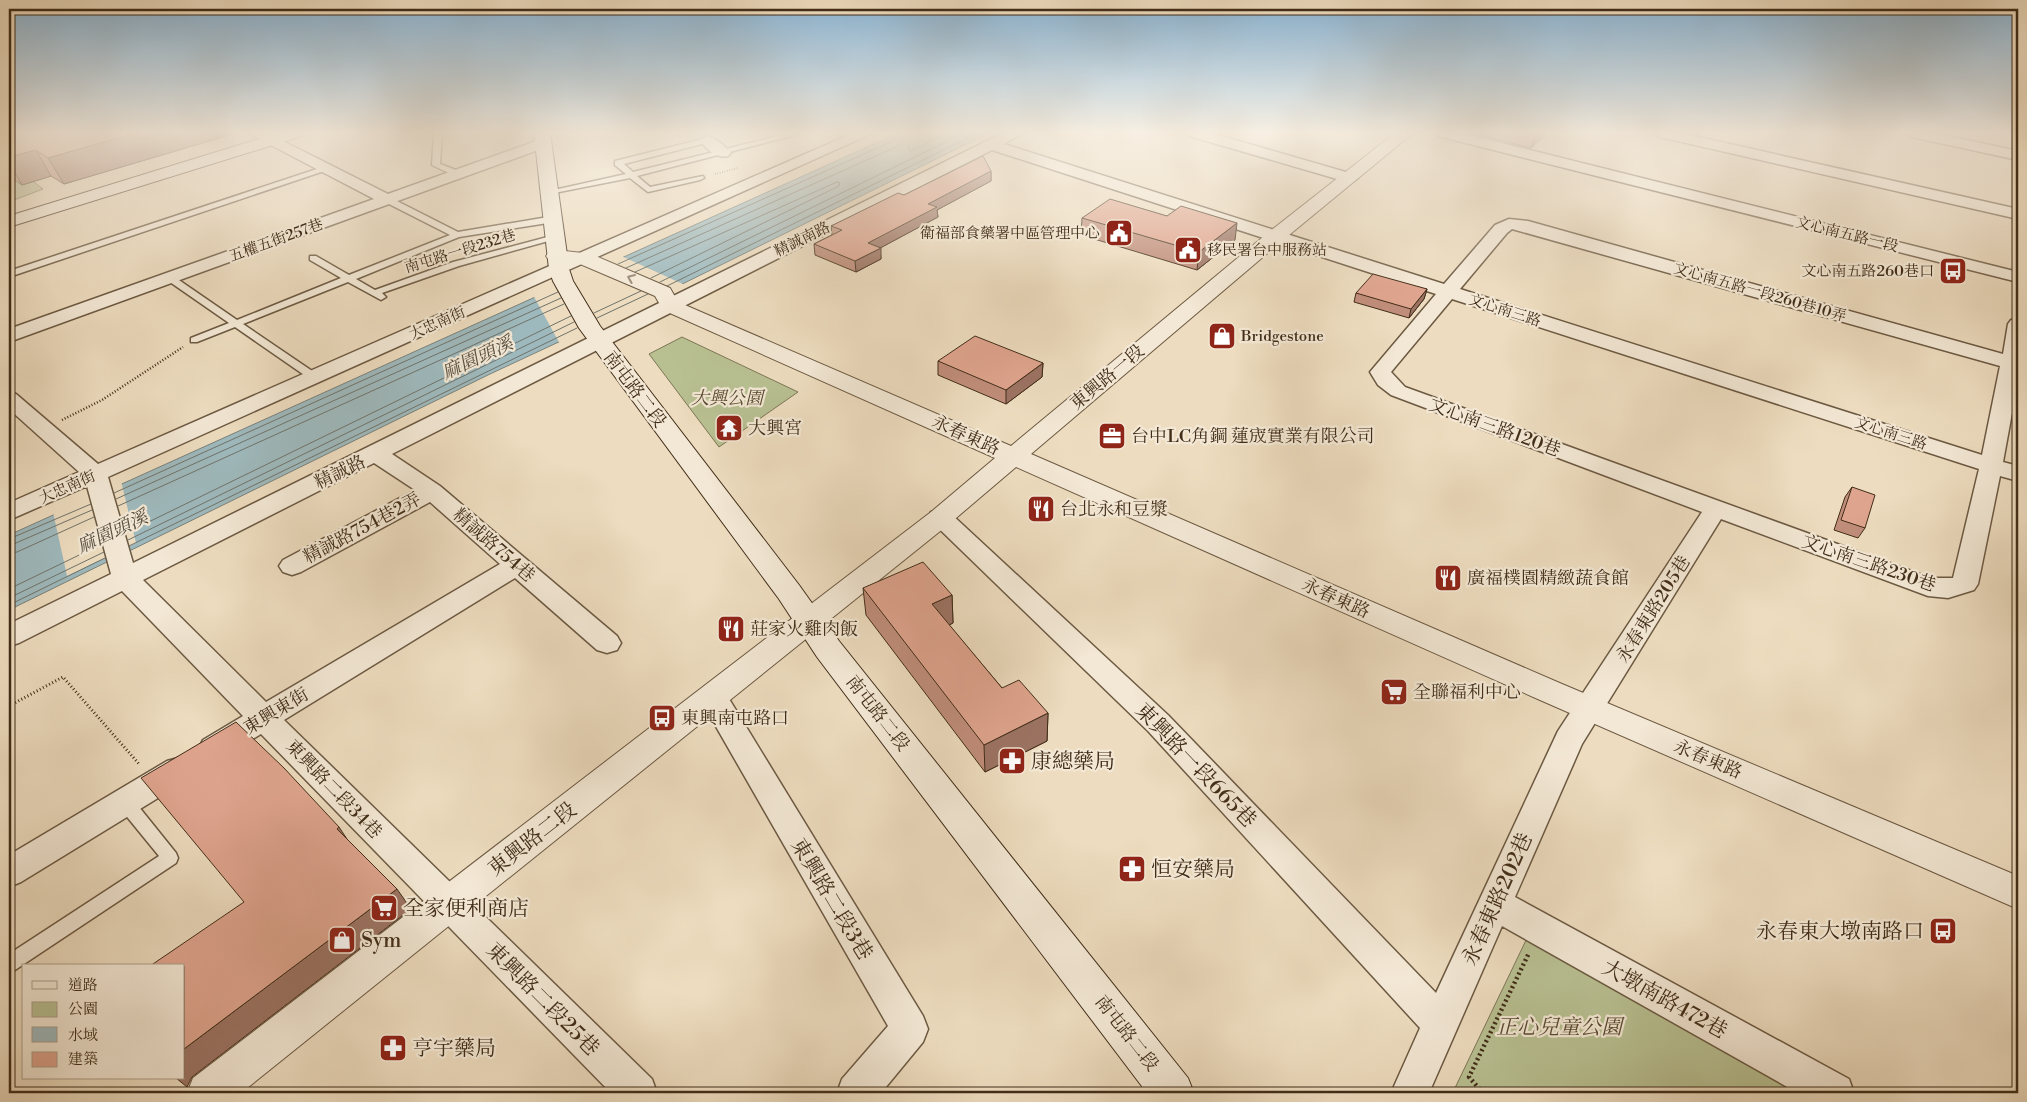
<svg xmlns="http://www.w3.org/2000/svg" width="2027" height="1102" viewBox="0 0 2027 1102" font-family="'Libre Bodoni','Noto Serif TC',serif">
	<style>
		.green { fill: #b8c092; stroke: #7c7655 }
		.water { fill: #9eb9bd; stroke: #79817b }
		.pier { fill: #eddcbf }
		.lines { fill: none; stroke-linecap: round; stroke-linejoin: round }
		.shore { stroke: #70736a; stroke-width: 1 }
		.service-casing { stroke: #6c5942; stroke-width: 3 }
		.minor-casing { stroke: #6c5942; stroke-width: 3 }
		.tertiary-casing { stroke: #6c5942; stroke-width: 2 }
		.secondary-casing { stroke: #412d18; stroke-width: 2 }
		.path-far3 { stroke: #412d18; stroke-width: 2; stroke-dasharray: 0.5 2; stroke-linecap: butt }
		.path-far2 { stroke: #412d18; stroke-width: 2.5; stroke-dasharray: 1 2; stroke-linecap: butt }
		.path-far1 { stroke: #412d18; stroke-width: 3; stroke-dasharray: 1 2.5; stroke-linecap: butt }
		.path { stroke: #412d18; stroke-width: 4.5; stroke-dasharray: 2 3; stroke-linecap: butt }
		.service { fill: #f3e8d5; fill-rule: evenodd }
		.minor { fill: #f3e8d5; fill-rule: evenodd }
		.tertiary { fill: #f3e8d5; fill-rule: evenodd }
		.secondary { fill: #f3e8d5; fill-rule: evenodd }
		.path-bridge { stroke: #412d18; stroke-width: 2; stroke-dasharray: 0.5 2; stroke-linecap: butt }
		.wall { fill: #c08d7a; stroke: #412d18 }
		.shaded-wall { fill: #9c7363; stroke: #412d18 }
		.building { fill: #dfa48e; stroke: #412d18 }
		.oneway { stroke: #9a8a76 }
		.labels { text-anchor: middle; stroke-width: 4.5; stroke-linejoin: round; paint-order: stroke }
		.far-poi-label { font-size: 15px; fill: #412d18; stroke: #f3e8d5; text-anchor: end }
		.far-street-label { font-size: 15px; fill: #412d18; stroke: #f3e8d5 }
		.street-label { font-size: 18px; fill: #412d18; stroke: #f3e8d5 }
		.park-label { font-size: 18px; font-style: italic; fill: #594a30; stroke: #f3e8d5 }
		.poi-label { font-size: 18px; fill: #412d18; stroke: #f3e8d5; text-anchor: start }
		.water-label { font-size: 19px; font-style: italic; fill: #585041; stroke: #f3e8d5 }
		.near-poi-label { font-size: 21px; fill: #412d18; stroke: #f3e8d5; text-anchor: start }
		.near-street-label { font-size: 21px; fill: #412d18; stroke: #f3e8d5 }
		.near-park-label { font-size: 21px; font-style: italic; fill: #594a30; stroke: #f3e8d5 }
	</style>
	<rect width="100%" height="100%" fill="#eddcbf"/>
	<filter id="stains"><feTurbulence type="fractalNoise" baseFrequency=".004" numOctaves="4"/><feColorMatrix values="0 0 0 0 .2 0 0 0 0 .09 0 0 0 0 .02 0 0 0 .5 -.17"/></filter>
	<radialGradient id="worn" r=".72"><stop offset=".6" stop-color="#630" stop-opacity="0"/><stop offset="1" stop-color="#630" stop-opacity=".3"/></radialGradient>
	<g class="green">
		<polygon points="9,163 43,189 9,202"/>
		<polygon points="682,337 798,392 719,447 649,354"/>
		<polygon points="1529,934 1810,1093 1460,1093 1455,1088"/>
	</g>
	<polygon class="water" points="898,133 989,133 666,292 490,374 9,610 9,535"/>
	<g class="pier">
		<polygon points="619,255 685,285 560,344 533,295"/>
		<polygon points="121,481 136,543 67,576 53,512"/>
	</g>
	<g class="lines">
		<g class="shore">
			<polyline points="913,133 908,148 910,151 947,133"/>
			<polyline points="618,264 895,140 899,133"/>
			<polyline points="626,268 898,146 903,141 905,133"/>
			<polyline points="635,272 837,182 840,183 839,186 651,278"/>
			<polyline points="660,282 964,133"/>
			<polyline points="667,286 978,133"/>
			<polyline points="594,313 641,291"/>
			<polyline points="597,318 648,294"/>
			<polyline points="114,493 558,292"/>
			<polyline points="116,499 561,298"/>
			<polyline points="118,506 564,304"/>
			<polyline points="126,533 571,316"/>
			<polyline points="9,539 91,504"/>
			<polyline points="128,540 574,322"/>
			<polyline points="9,546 92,510"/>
			<polyline points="129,546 577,328"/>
			<polyline points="9,553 17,552 94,517"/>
			<polyline points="9,589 102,544"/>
			<polyline points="9,598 104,552"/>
			<polyline points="9,605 105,558"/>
		</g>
		<g class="service-casing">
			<g id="service">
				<polygon points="434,133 442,133 440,164 461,172 461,176 455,176 432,165"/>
				<polygon points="790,133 803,133 637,176 650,187 703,176 704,178 700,180 648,192 630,178 549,194 545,192 626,174 615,165 615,161 707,138 711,140 710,142 624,164 633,172"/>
				<polygon points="323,167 330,169 9,277 9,271"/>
				<polygon points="385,198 391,198 458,232 554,216 558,219 554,222 459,237 356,279 375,290 453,262 555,235 559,238 459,266 382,293 386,297 381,300 348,282 243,324 318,375 318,379 310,379 235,327 197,342 191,342 191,338 229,323 167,280 167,276 173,276 237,320 341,278 310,260 310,256 316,256 349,275 450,235 385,202"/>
				<polygon points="125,795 131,797 176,853 178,858 176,863 15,970 9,972 9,954 159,856 119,807 117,802 119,797"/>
			</g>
		</g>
		<g class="minor-casing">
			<g id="minor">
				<polygon points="248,133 267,133 388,194 539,140 544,139 551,143 549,146 9,342 9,329 374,199"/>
				<path d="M853,133H873L108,477L133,563L1003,133H1022L1004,144L1444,284L1495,225L1509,219L1528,221L2003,354L2008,324L2011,320L2018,318V380L2003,462L2018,466V481L2000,476L1978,584L1974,590L1948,598L1928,596L1721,519L1582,744L1515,897L1849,1079L1854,1093H1798L1502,926L1429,1093H1391L1420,1028L1148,731L928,518L931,512L940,510L949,512L1168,715L1436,993L1558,731L1702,512L1391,395L1378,385L1370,372L1436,294L992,150L392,454L440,486L617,636L621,643L617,650L607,653L597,650L515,578L284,720L652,1079L657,1093H611L261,734L225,756L214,760L203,756L199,748L203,740L243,716L122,591L19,643L9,646V624L111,574L87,486L9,520V503L79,472L9,409V392L16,394L98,464ZM1512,229L2000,366L1982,455L1460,289L1507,233ZM1452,299L1979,469L1953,578H1931L1405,387L1391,372ZM374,463L415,490L283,560L279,566L283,572L292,575L301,572L430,502L500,564L266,702L143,580Z"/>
				<polygon points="1187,133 1211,133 1356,175 1358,178 1350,183 1344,181 1189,136"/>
				<polygon points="1436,133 1462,133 2018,272 2018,282 1438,136"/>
				<polygon points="1653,133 1681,133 2018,209 2018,219 1660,137"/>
				<polygon points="1905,133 1934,133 2018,151 2018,160 1912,137"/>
				<path d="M707,136C716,138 725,146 731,153L728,156C717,159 706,149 700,140Z"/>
				<polygon points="713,686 723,689 923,1016 928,1029 923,1042 881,1093 837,1093 842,1079 888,1026 699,697 703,689"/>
				<polygon points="178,758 189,761 193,770 189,779 21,882 9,887 9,855 167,761"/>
			</g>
		</g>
		<g class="tertiary-casing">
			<polygon id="tertiary" points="1395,133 1413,133 1283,240 1031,454 1562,684 2018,876 2018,909 1540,700 1016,467 949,524 241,1093 187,1093 193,1078 931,512 995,458 663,310 655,296 580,264 549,260 546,256 549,252 556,250 591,254 670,288 678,302 1011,446 1269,232"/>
		</g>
		<g class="secondary-casing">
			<g id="secondary">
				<polygon points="278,133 304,133 302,136 9,227 9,216"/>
				<polygon points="534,133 550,133 569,269 573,281 600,326 799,585 839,641 1188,1078 1194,1093 1147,1093 817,657 779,599 579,328 553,281 549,269"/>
			</g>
		</g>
		<polyline class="path-far3" points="715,174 738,168"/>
		<polyline class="path-far2" points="62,420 102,400 183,347"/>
		<polyline class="path-far1" points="9,706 63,677 139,764"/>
		<polyline class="path" points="1483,1093 1469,1077 1529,953"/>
		<use href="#service" class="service"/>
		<use href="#minor" class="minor"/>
		<use href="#tertiary" class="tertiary"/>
		<use href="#secondary" class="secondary"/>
		<polyline class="path-bridge" points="291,133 299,138"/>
	</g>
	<g class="wall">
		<polygon points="9,133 226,136 64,184 51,176 22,185 9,176"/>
		<polygon points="1476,133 1547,133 1531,148 1476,134"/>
		<polygon points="991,171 991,181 937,210 938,217 880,248 881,259 856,272 815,255 814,244 832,235 831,226 904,195"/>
		<polygon points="1082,218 1235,240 1197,270 1081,235"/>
		<polygon points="1427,289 1424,299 1409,318 1354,302 1356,293"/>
		<polygon points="938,361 1043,363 1042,377 1006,404 938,375"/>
		<polygon points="1852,487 1865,528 1858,538 1834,530 1845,497"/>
		<polygon points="863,588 952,595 953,623 949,625 1002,688 1048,713 1047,741 985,772 866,615"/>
	</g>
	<g class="shaded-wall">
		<polygon points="135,133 229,133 226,136 64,184 48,158"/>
		<polygon points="1536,133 1547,133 1531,148"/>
		<polygon points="36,150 51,176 22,185 9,163 9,157"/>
		<polygon points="991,171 991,181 937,210 938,217 869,254 868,243 928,204"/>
		<polygon points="1237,223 1235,240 1197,270 1199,252"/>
		<polygon points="881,248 881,259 856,272 855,261"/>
		<polygon points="1427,289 1424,299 1409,318 1411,309"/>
		<polygon points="1043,363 1042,377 1006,404 1006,390"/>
		<polygon points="952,595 953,623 934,632 932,604"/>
		<polygon points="1048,713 1047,741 985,772 984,745"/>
		<polygon points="339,827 353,848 337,829"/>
		<polygon points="397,889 411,909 192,1077 187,1087 176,1078 184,1078 184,1049"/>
	</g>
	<g class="building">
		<polygon points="9,133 135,133 48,158 36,150 9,157"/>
		<polygon points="983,156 991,171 928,204 937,207 868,243 881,248 855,261 814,244 842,230 831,226 898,193 904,195"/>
		<polygon points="1110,199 1167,216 1181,206 1237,223 1199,252 1082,218"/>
		<polygon points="1373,274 1427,289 1411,309 1356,293"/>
		<polygon points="975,336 1043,363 1006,390 938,361"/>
		<polygon points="1852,487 1875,495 1865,528 1841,520"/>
		<polygon points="923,562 952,595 932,604 1002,688 1019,680 1048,713 984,745 863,588"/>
		<polygon points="236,722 284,768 339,827 337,829 397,889 184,1049 184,966 150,966 244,902 141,778"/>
	</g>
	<defs><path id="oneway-chevron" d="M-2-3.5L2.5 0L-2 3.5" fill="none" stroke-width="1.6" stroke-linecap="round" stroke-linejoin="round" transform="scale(1.25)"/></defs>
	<use class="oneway" href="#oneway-chevron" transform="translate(631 278) rotate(-157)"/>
	<linearGradient id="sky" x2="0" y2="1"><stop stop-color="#8ab6d7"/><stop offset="0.46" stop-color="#f7efe2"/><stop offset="1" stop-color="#f7efe2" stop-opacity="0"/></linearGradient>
	<rect width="2027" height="288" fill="url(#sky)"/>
	<defs>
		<g id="civic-square" transform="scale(1.4375)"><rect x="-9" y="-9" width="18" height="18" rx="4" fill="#8f2418" stroke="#f3e8d5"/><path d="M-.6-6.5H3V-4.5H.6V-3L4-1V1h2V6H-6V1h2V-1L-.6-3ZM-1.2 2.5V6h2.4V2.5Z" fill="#fff"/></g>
		<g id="bus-square" transform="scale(1.4375)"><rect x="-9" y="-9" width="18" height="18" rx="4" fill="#8f2418" stroke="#f3e8d5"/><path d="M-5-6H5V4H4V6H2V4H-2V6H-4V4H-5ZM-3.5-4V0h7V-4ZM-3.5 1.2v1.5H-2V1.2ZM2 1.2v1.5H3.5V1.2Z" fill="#fff"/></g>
		<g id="shop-square" transform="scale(1.4375)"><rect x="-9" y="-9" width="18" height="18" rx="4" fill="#8f2418" stroke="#f3e8d5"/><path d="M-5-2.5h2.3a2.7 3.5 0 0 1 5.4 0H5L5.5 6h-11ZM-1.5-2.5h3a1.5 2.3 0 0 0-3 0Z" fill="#fff"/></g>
		<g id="temple-square" transform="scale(1.4375)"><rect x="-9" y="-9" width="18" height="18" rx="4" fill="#8f2418" stroke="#f3e8d5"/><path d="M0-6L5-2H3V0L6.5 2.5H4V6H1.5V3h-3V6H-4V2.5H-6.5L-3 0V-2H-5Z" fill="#fff"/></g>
		<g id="office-square" transform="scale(1.4375)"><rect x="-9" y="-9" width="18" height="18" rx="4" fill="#8f2418" stroke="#f3e8d5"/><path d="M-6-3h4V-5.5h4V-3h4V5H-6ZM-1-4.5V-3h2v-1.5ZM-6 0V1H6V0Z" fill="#fff"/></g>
		<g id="restaurant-square" transform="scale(1.4375)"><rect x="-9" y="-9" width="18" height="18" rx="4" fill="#8f2418" stroke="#f3e8d5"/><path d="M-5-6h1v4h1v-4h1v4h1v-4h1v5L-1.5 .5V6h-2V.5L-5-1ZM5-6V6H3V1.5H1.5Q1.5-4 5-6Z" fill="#fff"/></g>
		<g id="supermarket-square" transform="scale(1.4375)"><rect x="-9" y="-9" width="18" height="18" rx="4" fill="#8f2418" stroke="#f3e8d5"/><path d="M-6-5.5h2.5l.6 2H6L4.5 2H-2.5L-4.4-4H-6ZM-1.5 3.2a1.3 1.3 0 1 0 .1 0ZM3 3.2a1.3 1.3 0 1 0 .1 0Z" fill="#fff"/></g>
		<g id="pharmacy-square" transform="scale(1.4375)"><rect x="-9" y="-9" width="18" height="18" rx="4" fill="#8f2418" stroke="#f3e8d5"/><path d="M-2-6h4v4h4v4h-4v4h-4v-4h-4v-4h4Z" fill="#fff"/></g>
	</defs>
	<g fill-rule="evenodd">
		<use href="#civic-square" x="1119" y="233"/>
		<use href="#civic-square" x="1188" y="250"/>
		<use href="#bus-square" x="1953" y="271"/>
		<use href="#shop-square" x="1222" y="336"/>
		<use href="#temple-square" x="729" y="428"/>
		<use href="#office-square" x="1112" y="436"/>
		<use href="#restaurant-square" x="1041" y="509"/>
		<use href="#restaurant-square" x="1448" y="578"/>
		<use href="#restaurant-square" x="731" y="629"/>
		<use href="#supermarket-square" x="1394" y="692"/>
		<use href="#bus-square" x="662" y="718"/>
		<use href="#pharmacy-square" x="1012" y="761"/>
		<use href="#pharmacy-square" x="1132" y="869"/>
		<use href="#supermarket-square" x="384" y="908"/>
		<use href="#bus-square" x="1943" y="931"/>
		<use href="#shop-square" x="342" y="940"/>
		<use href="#pharmacy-square" x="393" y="1048"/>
	</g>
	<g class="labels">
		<g class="far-poi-label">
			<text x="1100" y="238">衛福部食藥署中區管理中心</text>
			<text x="1207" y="255" text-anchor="start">移民署台中服務站</text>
			<text x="1934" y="276">文心南五路260巷口</text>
			<text x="1241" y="341" text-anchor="start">Bridgestone</text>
		</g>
		<g class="far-street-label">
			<text transform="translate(1847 234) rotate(14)" y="5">文心南五路一段</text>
			<text transform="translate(802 239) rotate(-26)" y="5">精誠南路</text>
			<text transform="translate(276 240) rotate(-20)" y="5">五權五街257巷</text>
			<text transform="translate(460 251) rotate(-17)" y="5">南屯路一段232巷</text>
			<text transform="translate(1760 292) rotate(16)" y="5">文心南五路一段260巷10弄</text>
			<text transform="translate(1505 310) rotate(18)" y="5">文心南三路</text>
			<text transform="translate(437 323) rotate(-24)" y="5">大忠南街</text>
			<text transform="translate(1891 433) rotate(18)" y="5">文心南三路</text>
			<text transform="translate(67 487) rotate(-24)" y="5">大忠南街</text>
		</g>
		<g class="street-label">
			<text transform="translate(1107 377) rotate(-40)" y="6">東興路一段</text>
			<text transform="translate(635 389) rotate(53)" y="6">南屯路二段</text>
			<text transform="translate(1495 427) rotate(20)" y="6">文心南三路120巷</text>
			<text transform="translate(966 435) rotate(24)" y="6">永春東路</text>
			<text transform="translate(340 472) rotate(-26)" y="6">精誠路</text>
			<text transform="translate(362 528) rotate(-28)" y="6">精誠路754巷2弄</text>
			<text transform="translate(494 545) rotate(41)" y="6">精誠路754巷</text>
			<text transform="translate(1869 563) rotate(19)" y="6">文心南三路230巷</text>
			<text transform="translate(1336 598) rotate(24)" y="6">永春東路</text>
			<text transform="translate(1653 609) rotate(-58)" y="6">永春東路205巷</text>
			<text transform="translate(276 711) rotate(-31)" y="6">東興東街</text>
			<text transform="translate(878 713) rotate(52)" y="6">南屯路二段</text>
			<text transform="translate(1708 759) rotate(23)" y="6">永春東路</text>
			<text transform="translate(334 789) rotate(46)" y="6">東興路二段34巷</text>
			<text transform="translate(1127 1033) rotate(52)" y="6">南屯路二段</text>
		</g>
		<g class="park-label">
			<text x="727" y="404">大興公園</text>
		</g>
		<g class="poi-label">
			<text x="748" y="434">大興宮</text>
			<text x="1131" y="442">台中LC角鋼 蓮宬實業有限公司</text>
			<text x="1060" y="515">台北永和豆漿</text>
			<text x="1467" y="584">廣福樸園精緻蔬食館</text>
			<text x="750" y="635">莊家火雞肉飯</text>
			<text x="1413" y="698">全聯福利中心</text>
			<text x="681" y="724">東興南屯路口</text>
		</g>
		<g class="water-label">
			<text transform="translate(477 357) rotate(-25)" y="7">麻園頭溪</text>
			<text transform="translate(112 531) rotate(-25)" y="7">麻園頭溪</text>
		</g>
		<g class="near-poi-label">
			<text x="1031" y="768">康總藥局</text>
			<text x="1151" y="876">恒安藥局</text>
			<text x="403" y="915">全家便利商店</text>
			<text x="1924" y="938" text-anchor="end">永春東大墩南路口</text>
			<text x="361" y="947">Sym</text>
			<text x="412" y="1055">亨宇藥局</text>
		</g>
		<g class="near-street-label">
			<text transform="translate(1196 765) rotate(46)" y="7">東興路一段665巷</text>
			<text transform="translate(532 839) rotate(-38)" y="7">東興路二段</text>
			<text transform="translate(832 899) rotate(59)" y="7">東興路二段3巷</text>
			<text transform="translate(1497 899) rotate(-66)" y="7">永春東路202巷</text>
			<text transform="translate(543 999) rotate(45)" y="7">東興路二段25巷</text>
			<text transform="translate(1665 999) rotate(29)" y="7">大墩南路472巷</text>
		</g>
		<g class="near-park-label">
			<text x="1559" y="1034">正心兒童公園</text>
		</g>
	</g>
	<rect width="2027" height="1102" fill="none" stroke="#eddcbf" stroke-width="30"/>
	<rect x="10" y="10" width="2007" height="1082" fill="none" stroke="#412d18" stroke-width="2.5"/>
	<rect x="15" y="15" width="1997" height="1072" fill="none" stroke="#412d18"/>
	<rect x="22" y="964" width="162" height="115" fill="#f3e8d5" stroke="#ac9d89"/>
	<rect x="32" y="981" width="25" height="8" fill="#f3e8d5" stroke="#ac9d89"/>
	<text x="68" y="990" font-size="15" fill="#412d18">道路</text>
	<rect x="32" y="1002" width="25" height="15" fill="#b8c092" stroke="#ac9d89"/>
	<text x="68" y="1014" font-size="15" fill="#412d18">公園</text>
	<rect x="32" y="1027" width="25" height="15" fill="#9eb9bd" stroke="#ac9d89"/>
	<text x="68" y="1040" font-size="15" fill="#412d18">水域</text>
	<rect x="32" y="1052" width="25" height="15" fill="#dfa48e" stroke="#ac9d89"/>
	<text x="68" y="1064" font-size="15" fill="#412d18">建築</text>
	<rect width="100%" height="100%" filter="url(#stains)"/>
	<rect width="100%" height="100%" fill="url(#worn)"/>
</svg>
